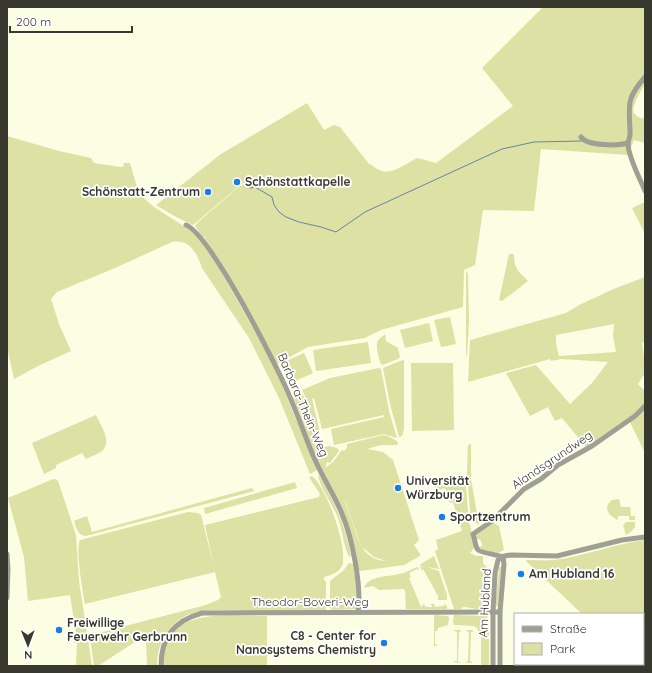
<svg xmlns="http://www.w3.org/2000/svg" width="652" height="673" viewBox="0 0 652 673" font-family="Quicksand,sans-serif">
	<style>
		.green { fill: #dde1a3; fill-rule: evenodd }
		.water { fill: #7aa4db; stroke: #6684a7 }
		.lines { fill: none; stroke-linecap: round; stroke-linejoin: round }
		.stream { stroke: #6684a7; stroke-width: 1 }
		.street { stroke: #9fa094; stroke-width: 5 }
		.poi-dot { fill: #1c7ce5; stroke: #fff; stroke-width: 1.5 }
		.labels { text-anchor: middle; stroke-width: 3.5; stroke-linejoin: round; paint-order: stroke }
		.poi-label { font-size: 12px; font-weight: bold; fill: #38392e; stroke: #fff; text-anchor: start }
		.street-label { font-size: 12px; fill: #38392e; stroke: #fff }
	</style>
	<rect width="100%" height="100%" fill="#fbfee2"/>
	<g class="green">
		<path d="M543,7H645V85C641,89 631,108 634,113C636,117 641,118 645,119V143L634,140L628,155L541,149L534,211L483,210L475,265L464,270L463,307L381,330L365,338L308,347L277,364L222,264L205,239V236L203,238L195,226L198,222L240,186L243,185L244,182L193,225L176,217L156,205L221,154L307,103L324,130L334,125L340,127L369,164L372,165C387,180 401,166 417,158L436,163L513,106L482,68Z"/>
		<path d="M7,136L59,151L91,158L94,163L121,167L124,166L123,163H130L139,194L154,207L196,234L217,264L274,366L317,470L310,474L279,398L249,338L202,268C197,253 190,239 172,242L115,268L57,292L51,299L59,324L71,351L38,366L14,379L7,347Z"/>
		<polygon points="645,202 645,234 632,208"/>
		<path d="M509,254H513L514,255C514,269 519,272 528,281L502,301L499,300Z"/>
		<polygon points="466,270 468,275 469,321 467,355 466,356"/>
		<path d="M645,277V342L642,343L645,363V373L638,384L645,391V453L628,418L586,447L562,418L555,421L548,407L530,416L506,373L536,365L570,404L592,383L608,362L561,359L551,361L550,359L468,382L470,340L566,313L581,304L616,288ZM614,324L613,336L616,352L559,356L556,344V335Z"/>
		<polygon points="450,317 456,344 441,347 434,320"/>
		<polygon points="429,323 433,341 405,348 400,330"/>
		<path d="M385,334L386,341L398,348L400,357L398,359L382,365C379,362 376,347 377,343C378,339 383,336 385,334Z"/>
		<polygon points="368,342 371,363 316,371 313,350"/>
		<polygon points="304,353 313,373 291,383 282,363"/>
		<polygon points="404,360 404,429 402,436 399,437 390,404 383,368 400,361"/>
		<polygon points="411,363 453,363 454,430 412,431"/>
		<path d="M379,368L381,369L389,411L397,438L384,434L334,445L331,429L384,417V415L322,429L314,398L312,399L320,432L315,433L319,449L329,446L337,448L339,451L330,463L327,462L325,468L333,462L342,450L344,451L347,448V444L383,435L388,436L397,441L398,444L397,445H381L367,449L383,452L393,460L419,540L414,545L420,554V556L404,565L360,571L358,570L351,534L319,464L292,394L301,390L305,400L311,424H313L307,400L302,390L330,378ZM344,497L361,546L374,557L386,561C363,560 358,540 352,521C349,513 346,505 344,497Z"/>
		<path d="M96,415C100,424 112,441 103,450C99,454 91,456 86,459L82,453L56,465V468L44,474L32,443Z"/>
		<polygon points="471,444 471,479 479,525 471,519 470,511 467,474 468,445"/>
		<path d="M318,475L320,476C334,502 346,526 351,556L350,557C345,553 342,530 339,521C335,507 320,488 318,475Z"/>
		<path d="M312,476C326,486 349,549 342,566C338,573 331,575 324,577V580L326,582V609L325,611C300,611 275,611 250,611C234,611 217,609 201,611C173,615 157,640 157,666H147L146,638L144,636L98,666H94L90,637L91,635L206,605L218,600L221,597L215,572L85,604C83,592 75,549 80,540L188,512L198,513L201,515L214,567L205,525L319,497L320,494L309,477Z"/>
		<path d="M465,476L469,521L475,547L470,553L476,556H483V563L491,573L490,604C484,613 471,607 463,607L461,609H454L435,551L438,549L436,540L462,531L453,502L450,503L445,488L435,491V487Z"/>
		<polygon points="53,479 55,479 58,481 76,535 79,581 92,666 73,666 76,665 77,643 74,643 73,640 77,640 70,595 28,601 24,557 8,498"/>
		<polygon points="295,482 297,488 205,514 204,508"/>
		<path d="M252,488L254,491L86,536C78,536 76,527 74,521L87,516L92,532Z"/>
		<path d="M619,499L621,507H630L631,516H635V520H629V516H618V520C611,517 605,512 608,504L612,500Z"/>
		<path d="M492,522L499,526L504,550L498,553L481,550L478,547L482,546L481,541L479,539L476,540C474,531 486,526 492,522Z"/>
		<polygon points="626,522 635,522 635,528 634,528 632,531 626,535 623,525"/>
		<path d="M645,540V666H608L606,664H643V614H581L579,611L527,562L526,560C536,560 545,561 554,560C585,556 614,544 645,540Z"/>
		<polygon points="434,556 439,569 420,566 421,564"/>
		<polygon points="349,563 353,564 357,587 356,609 333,610 330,608 330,582 331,580 343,571"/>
		<path d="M418,567L419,570L417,569L409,573L411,577L409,578L421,607L424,604L426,607H432L431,604H434L435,607L444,606V604L447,606V609H406L405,590L403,589L379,590L373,586L364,588C369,575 388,577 399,574C406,573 411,569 418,567Z"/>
		<polygon points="420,567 427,567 439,571 447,595 447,600 438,600 438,596 423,569 422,571"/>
		<polygon points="499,567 501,567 501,568 498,605 495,608"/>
		<polygon points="434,615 448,616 449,618 448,625 438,628 437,631 435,631 435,644 437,645 437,646 434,646"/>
		<polygon points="454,615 484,616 487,616 489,621 489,666 481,666 481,632 478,631 477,628 474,626 454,625 453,622"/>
		<path d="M267,616V666H163C163,605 225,616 267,616Z"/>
		<polygon points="454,630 461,630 461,631 459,632 458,661 461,663 454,662 454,661 457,661 457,632 454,631"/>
		<polygon points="466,630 473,630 473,632 471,632 470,661 473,663 465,663 468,661 469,632 466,631"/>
	</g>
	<polygon class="water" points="253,180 257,181 256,186 251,188 247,187 248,182"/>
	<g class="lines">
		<polyline class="stream" points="255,187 272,197 274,205 279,212 286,217 299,222 321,227 336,232 365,212 502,149 534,142 581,141"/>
		<g class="street">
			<path d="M645,77C626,99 629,104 630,131C631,136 628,140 628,144C628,156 640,179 645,191"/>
			<path d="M581,137C587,146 618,146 628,143"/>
			<path d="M186,225C210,234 277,366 289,395C299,417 306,440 316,462C324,480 335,496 342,514C352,537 362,587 358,612"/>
			<polyline points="7,554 8,569 7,598"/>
			<path d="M503,557C498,555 479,552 478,550C475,546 475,539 473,534L492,521L524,489L541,479L558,465L592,446L635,416L645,406"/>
			<path d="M161,666C161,637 174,621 202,613L500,612"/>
			<polyline points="493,666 493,612 495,573 498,560 504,556 511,555 557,556 622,540 645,537"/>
			<polyline points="500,666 500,612 504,564 503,557"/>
		</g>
	</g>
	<g class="poi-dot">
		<circle cx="237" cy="182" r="4"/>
		<circle cx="208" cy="192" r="4"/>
		<circle cx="398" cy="488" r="4"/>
		<circle cx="442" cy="517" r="4"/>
		<circle cx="521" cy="574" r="4"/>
		<circle cx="59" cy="630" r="4"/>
		<circle cx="384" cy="643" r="4"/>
	</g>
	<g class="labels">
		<g class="poi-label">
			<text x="245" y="186">Schönstattkapelle</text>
			<text x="200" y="196" text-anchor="end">Schönstatt-Zentrum</text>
			<text x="406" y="485">Universität<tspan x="406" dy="14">Würzburg</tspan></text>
			<text x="450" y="521">Sportzentrum</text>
			<text x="529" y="578">Am Hubland 16</text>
			<text x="67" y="627">Freiwillige<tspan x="67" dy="14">Feuerwehr Gerbrunn</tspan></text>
			<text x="376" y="640" text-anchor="end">C8 - Center for<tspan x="376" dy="14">Nanosystems Chemistry</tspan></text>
		</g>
		<g class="street-label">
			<text transform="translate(303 405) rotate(67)" y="4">Barbara-Thein-Weg</text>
			<text transform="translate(552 460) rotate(-34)" y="4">Alandsgrundweg</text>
			<text x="310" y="606">Theodor-Boveri-Weg</text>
			<text transform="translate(485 603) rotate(-87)" y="4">Am Hubland</text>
		</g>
	</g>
	<rect width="652" height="673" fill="none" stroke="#38392e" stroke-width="16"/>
	<rect x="514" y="613" width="130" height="52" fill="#ffffff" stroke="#afb0ab"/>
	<rect x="522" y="626" width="20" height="6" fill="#9fa094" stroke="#afb0ab"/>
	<text x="550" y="633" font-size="12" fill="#38392e">Straße</text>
	<rect x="522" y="643" width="20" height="12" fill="#dde1a3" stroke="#afb0ab"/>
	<text x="550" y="653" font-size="12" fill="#38392e">Park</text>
	<g transform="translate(28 645) rotate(179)" stroke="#ffffff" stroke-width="3" paint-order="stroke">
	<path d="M0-3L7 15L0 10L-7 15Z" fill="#38392e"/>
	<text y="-6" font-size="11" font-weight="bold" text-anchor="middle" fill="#38392e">N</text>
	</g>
	<path d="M10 26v6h122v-6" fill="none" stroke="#38392e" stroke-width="2"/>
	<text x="16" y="26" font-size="12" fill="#38392e" stroke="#ffffff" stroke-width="3" paint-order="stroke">200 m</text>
</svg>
